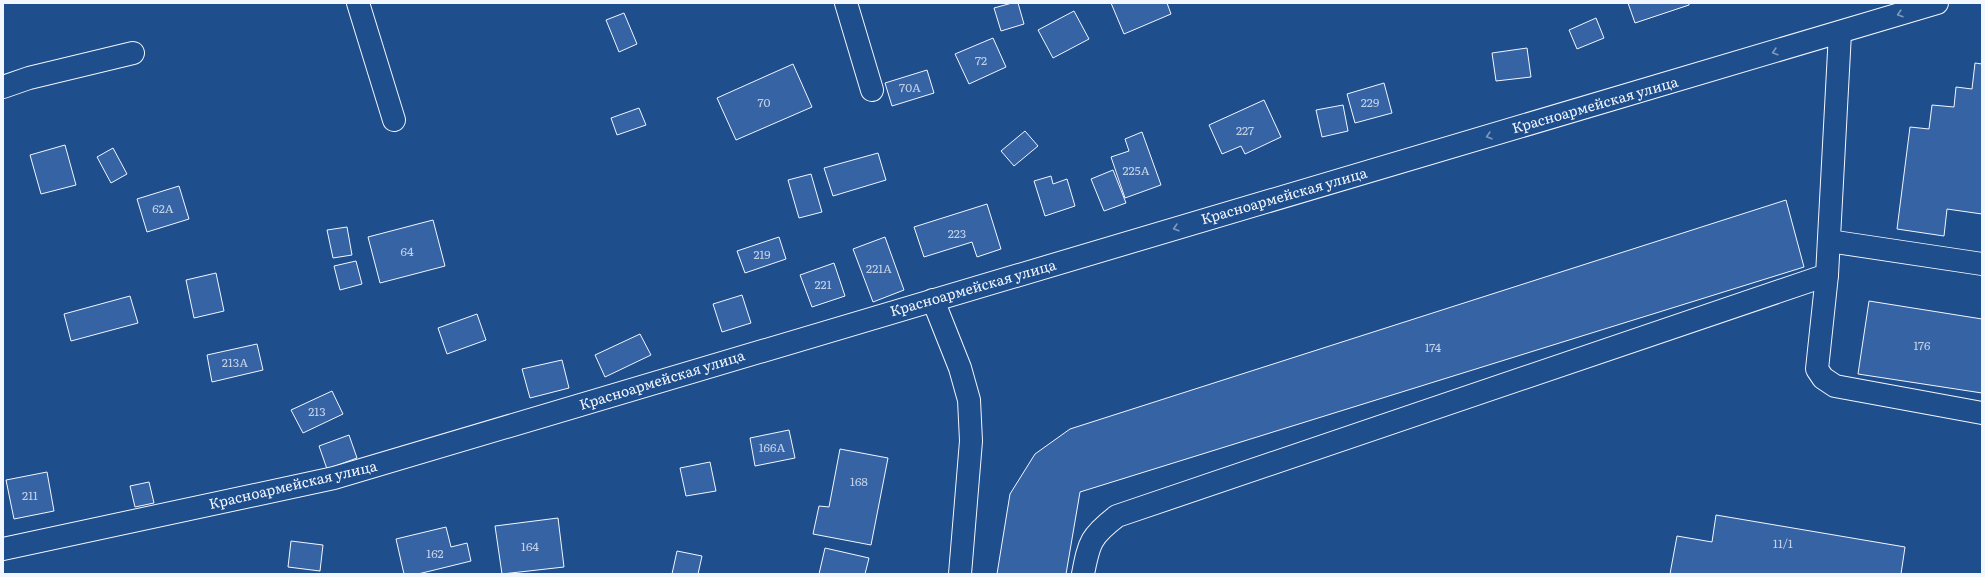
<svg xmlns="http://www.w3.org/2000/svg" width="1985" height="577" viewBox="0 0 1985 577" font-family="Literata,serif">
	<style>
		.building { fill: #3563a3; stroke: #f2f6ff }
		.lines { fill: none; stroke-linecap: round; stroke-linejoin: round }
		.minor-casing { stroke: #f2f6ff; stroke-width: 24 }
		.minor { stroke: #1f4e8c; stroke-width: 22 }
		.oneway { stroke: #7e9ac0 }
		.labels { text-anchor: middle; stroke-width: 3; stroke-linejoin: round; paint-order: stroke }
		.number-label { font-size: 12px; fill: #c3d1e8 }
		.street-label { font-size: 14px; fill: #f2f6ff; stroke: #1f4e8c }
	</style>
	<rect width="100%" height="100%" fill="#1f4e8c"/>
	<g class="building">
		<polygon points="1012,3 1018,3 1024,24 1001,31 994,8"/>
		<polygon points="1111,3 1167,3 1171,14 1124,34"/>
		<polygon points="1628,3 1689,3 1689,5 1635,23"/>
		<polygon points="1074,11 1089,39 1053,58 1038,30"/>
		<polygon points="624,13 637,44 619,52 606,20"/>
		<polygon points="1596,18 1604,38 1577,49 1569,30"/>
		<polygon points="993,38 1006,67 969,84 955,54"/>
		<polygon points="1527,48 1531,77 1496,81 1492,53"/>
		<polygon points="1975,63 1982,64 1982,214 1947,209 1944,236 1897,229 1910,127 1929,129 1932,105 1954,107 1956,87 1972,89"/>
		<polygon points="793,64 812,107 736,140 717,98"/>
		<polygon points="927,70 934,93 892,106 885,83"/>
		<polygon points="1384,83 1392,113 1355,123 1347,94"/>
		<polygon points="1264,100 1281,137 1245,154 1241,146 1222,154 1209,125"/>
		<polygon points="1343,105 1348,131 1322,137 1316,110"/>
		<polygon points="639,108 646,125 617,135 611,118"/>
		<polygon points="1025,131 1038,146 1014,166 1001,151"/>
		<polygon points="1142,132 1161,185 1125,198 1111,157 1129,151 1125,139"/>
		<polygon points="65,145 76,185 41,194 30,155"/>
		<polygon points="113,148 127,174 111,183 97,157"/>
		<polygon points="878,153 886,180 833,196 824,168"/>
		<polygon points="1113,170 1126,203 1104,211 1091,179"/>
		<polygon points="811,174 822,212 799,218 788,180"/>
		<polygon points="1051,176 1053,184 1067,179 1075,206 1045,216 1034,181"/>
		<polygon points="179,186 189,219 147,232 137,199"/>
		<polygon points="1786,200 1804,267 1080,492 1066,574 997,574 1010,494 1035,454 1070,429"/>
		<polygon points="987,204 1001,249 977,257 972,242 924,257 914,227"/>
		<polygon points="433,220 445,266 380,283 368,237"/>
		<polygon points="347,227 352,255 333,258 327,230"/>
		<polygon points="779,237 786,259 745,273 737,251"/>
		<polygon points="885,237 904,290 873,302 853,249"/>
		<polygon points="356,261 362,284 340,290 334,266"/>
		<polygon points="834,263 845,296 812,307 800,275"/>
		<polygon points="216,273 224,311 194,318 186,280"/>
		<polygon points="742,295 751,323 722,332 713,304"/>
		<polygon points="130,296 138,323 71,341 64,314"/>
		<polygon points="1869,301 1982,319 1982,393 1858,374"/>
		<polygon points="477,314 486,340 447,354 438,328"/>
		<polygon points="640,334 651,355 605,377 595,355"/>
		<polygon points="257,344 263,370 212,382 207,355"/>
		<polygon points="562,360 569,388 530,398 522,369"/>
		<polygon points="332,391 343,414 303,433 291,410"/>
		<polygon points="789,430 795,458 755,466 750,438"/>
		<polygon points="349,435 357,458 327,469 319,446"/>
		<polygon points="840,449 888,458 871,545 813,534 819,506 829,507"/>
		<polygon points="710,462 716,491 686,496 680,468"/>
		<polygon points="47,472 54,511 14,519 6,480"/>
		<polygon points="149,482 154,503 135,507 130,486"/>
		<polygon points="1716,515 1905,547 1901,574 1670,574 1677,536 1712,542"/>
		<polygon points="558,518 564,567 502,574 495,526"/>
		<polygon points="446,527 451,547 467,543 471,561 418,574 404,574 396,539"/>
		<polygon points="291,541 323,545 320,571 288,567"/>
		<polygon points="825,548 869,558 865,574 819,574"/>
		<polygon points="677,551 702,556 698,574 672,574"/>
	</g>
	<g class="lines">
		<g class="minor-casing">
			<g id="minor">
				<polyline points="358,3 394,120"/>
				<polyline points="846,3 872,90"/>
				<polyline points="3,87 29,78 133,53"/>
				<polyline points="1829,241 1982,264"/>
				<polyline points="1827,275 1817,369 1823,378 1835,386 1982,413"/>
				<polyline points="933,300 960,368 969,400 971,441 960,574"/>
				<polyline points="3,549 334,478 1937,3"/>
				<path d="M1083,574C1089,542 1091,536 1117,516L1827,275L1840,33"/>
			</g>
		</g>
		<use href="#minor" class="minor"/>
	</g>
	<defs><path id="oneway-chevron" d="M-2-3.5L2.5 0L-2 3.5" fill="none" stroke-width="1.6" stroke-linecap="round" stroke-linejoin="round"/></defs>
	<g class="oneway">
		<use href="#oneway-chevron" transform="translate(1900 14) rotate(163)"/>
		<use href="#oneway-chevron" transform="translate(1775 52) rotate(164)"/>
		<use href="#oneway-chevron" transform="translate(1489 136) rotate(164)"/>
		<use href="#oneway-chevron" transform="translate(1176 228) rotate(164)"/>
	</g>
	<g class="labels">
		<g class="number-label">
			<text x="981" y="65">72</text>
			<text x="910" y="92">70А</text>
			<text x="764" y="107">70</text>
			<text x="1370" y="107">229</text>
			<text x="1245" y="135">227</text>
			<text x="1136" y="175">225А</text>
			<text x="163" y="213">62А</text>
			<text x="957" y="238">223</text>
			<text x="407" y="256">64</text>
			<text x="762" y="259">219</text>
			<text x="879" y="273">221А</text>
			<text x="823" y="289">221</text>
			<text x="1922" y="350">176</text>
			<text x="1433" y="352">174</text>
			<text x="235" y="367">213А</text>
			<text x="317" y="416">213</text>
			<text x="772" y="452">166А</text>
			<text x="859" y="486">168</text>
			<text x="30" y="500">211</text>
			<text x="1783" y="548">11/1</text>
			<text x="530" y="551">164</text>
			<text x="435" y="558">162</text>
		</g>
		<g class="street-label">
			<text transform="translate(1595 105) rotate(-16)" y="5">Красноармейская улица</text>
			<text transform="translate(1284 196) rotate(-16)" y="5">Красноармейская улица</text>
			<text transform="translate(973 288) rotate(-16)" y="5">Красноармейская улица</text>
			<text transform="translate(662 380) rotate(-17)" y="5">Красноармейская улица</text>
			<text transform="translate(293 485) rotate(-13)" y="5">Красноармейская улица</text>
		</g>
	</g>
	<rect width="1985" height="577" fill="none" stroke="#f2f6ff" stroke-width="8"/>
</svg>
